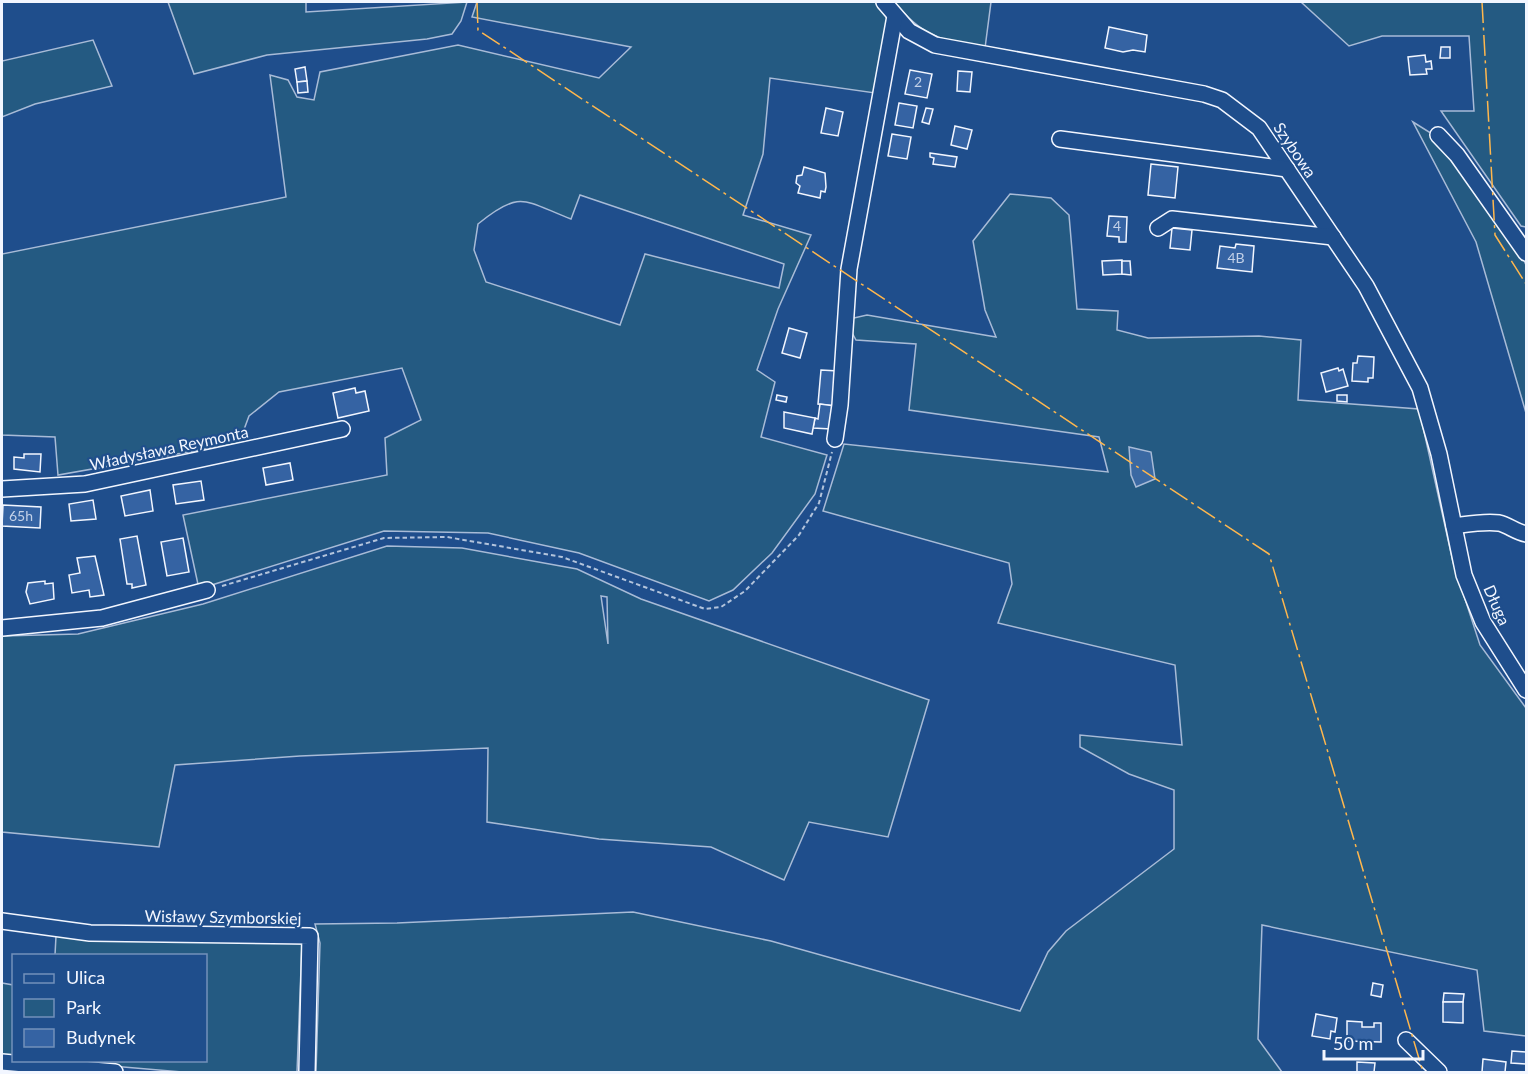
<svg xmlns="http://www.w3.org/2000/svg" width="1528" height="1074" viewBox="0 0 1528 1074" font-family="Lato,sans-serif">
	<style>
		.green { fill: #245a82; stroke: #a8bbd7; stroke-width: 1.5; fill-rule: evenodd }
		.water { fill: #3b69a3; stroke: #a8bbd7; stroke-width: 1.5 }
		.building { fill: #3563a3; stroke: #f2f6ff; stroke-width: 1.5 }
		.lines { fill: none; stroke-linecap: round; stroke-linejoin: round }
		.minor-casing { stroke: #f2f6ff; stroke-width: 18 }
		.path { stroke: #b3c4dc; stroke-width: 2; stroke-dasharray: 4.5 3; stroke-linecap: butt }
		.minor { stroke: #1f4e8c; stroke-width: 15 }
		.power { stroke: #ffb74d; stroke-width: 1.5; stroke-dasharray: 21 4.5 3 4.5; stroke-linecap: butt }
		.labels { text-anchor: middle; stroke-width: 4.5; stroke-linejoin: round; paint-order: stroke }
		.number-label { font-size: 14px; fill: #c3d1e8 }
		.street-label { font-size: 16px; fill: #f2f6ff; stroke: #1f4e8c }
	</style>
	<rect width="100%" height="100%" fill="#1f4e8c"/>
	<g class="green">
		<polygon points="168,2 306,2 306,12 467,2 461,21 452,34 427,39 267,55 194,74"/>
		<path d="M477,2H875L889,19L875,93L770,78L763,154L743,215L811,235L778,309L757,370L775,382L761,437L827,455L815,494L772,553L733,590L709,601L579,553L488,533L384,531L199,589L183,515L387,475L385,438L421,420L402,368L279,392L249,416L239,443L58,475L55,437L2,435V254L286,197L270,75L288,80L297,97L314,100L320,72L458,45L599,78L631,47L472,17ZM580,195L784,264L779,288L645,254L620,325L486,282L474,250L478,224C521,189 524,201 571,219Z"/>
		<path d="M894,2H991L985,48C940,39 925,39 894,2Z"/>
		<polygon points="1301,2 1526,2 1526,227 1521,226 1441,111 1474,111 1469,36 1382,36 1349,46"/>
		<polygon points="93,40 112,86 35,104 2,117 2,61"/>
		<polygon points="1413,122 1442,140 1516,243 1526,265 1526,413 1476,242"/>
		<polygon points="1010,194 1051,198 1069,215 1077,309 1118,311 1117,330 1148,338 1259,336 1301,340 1298,400 1419,409 1453,562 1480,645 1526,708 1526,1036 1484,1031 1477,970 1262,925 1258,1039 1282,1072 316,1072 320,943 315,924 397,923 633,912 771,941 1020,1011 1048,952 1066,931 1174,849 1174,790 1129,774 1080,747 1080,735 1182,745 1175,665 998,623 1012,584 1009,563 823,511 844,444 1108,472 1099,437 909,410 916,344 856,340 845,320 867,315 996,337 985,310 973,241"/>
		<path d="M387,546L462,548L577,569L641,599L929,700L888,837L809,822L784,880L711,847L599,839L487,822L488,748L300,756L175,765L159,847L2,832V636L78,634L203,604ZM601,596L607,597L608,644Z"/>
		<polygon points="56,936 302,943 297,1072 182,1072 53,1061 206,1060 206,956 55,955"/>
		<polygon points="2,983 13,985 13,1057 2,1056"/>
	</g>
	<polygon class="water" points="1129,447 1151,452 1155,479 1136,487 1131,475"/>
	<g class="building">
		<polygon points="1109,27 1147,35 1145,52 1133,50 1123,52 1105,48"/>
		<polygon points="1441,47 1450,47 1450,58 1440,58"/>
		<polygon points="1425,55 1426,62 1431,61 1432,69 1426,69 1427,74 1410,75 1408,57"/>
		<polygon points="305,67 307,81 297,82 295,69"/>
		<polygon points="910,70 932,74 927,98 905,94"/>
		<polygon points="958,71 972,72 970,92 957,91"/>
		<polygon points="307,81 308,92 298,93 297,82"/>
		<polygon points="899,103 917,106 913,128 895,125"/>
		<polygon points="826,108 843,112 838,136 821,133"/>
		<polygon points="926,108 933,109 929,124 922,122"/>
		<polygon points="955,126 972,130 967,149 951,145"/>
		<polygon points="892,134 911,137 907,159 888,156"/>
		<polygon points="930,153 957,157 955,167 933,164 934,158 930,157"/>
		<polygon points="1151,164 1178,167 1175,198 1148,195"/>
		<polygon points="804,167 825,173 826,187 825,192 821,191 820,198 798,193 800,186 796,183 797,176 802,175"/>
		<polygon points="1109,216 1127,217 1126,242 1119,242 1119,237 1107,236"/>
		<polygon points="1172,228 1192,230 1190,250 1170,248"/>
		<polygon points="1236,244 1254,246 1252,272 1217,268 1220,246 1235,248"/>
		<polygon points="1122,260 1122,274 1103,275 1102,261"/>
		<polygon points="1122,261 1130,261 1131,275 1122,274"/>
		<polygon points="789,328 807,333 800,358 782,353"/>
		<polygon points="1358,356 1374,357 1373,378 1368,378 1368,382 1352,381 1353,363 1357,363"/>
		<polygon points="1338,368 1339,371 1343,369 1348,386 1326,392 1321,373"/>
		<polygon points="821,370 838,371 835,406 818,404"/>
		<polygon points="355,388 356,393 365,391 369,411 338,418 333,393"/>
		<polygon points="777,395 787,397 786,402 776,400"/>
		<polygon points="1337,395 1347,395 1347,402 1337,401"/>
		<polygon points="820,404 835,406 831,429 813,428 815,418 818,419"/>
		<polygon points="784,412 815,418 812,434 784,428"/>
		<polygon points="24,454 41,454 40,472 14,469 14,457 24,458"/>
		<polygon points="290,463 293,480 266,485 263,468"/>
		<polygon points="201,481 204,500 176,504 173,485"/>
		<polygon points="150,490 153,511 125,516 121,496"/>
		<polygon points="93,500 96,519 71,521 69,504"/>
		<polygon points="3,505 41,507 40,528 2,526"/>
		<polygon points="137,536 146,585 132,588 132,584 127,584 120,539"/>
		<polygon points="183,538 189,572 167,576 161,542"/>
		<polygon points="95,556 104,595 90,597 89,590 72,593 69,575 80,573 77,558"/>
		<polygon points="45,581 45,584 53,583 54,599 30,604 26,592 28,583"/>
		<polygon points="1373,983 1383,985 1381,997 1371,995"/>
		<polygon points="1444,993 1464,994 1463,1002 1443,1002"/>
		<polygon points="1443,1002 1463,1002 1463,1023 1443,1022"/>
		<polygon points="1316,1014 1337,1018 1335,1032 1331,1031 1330,1039 1312,1036"/>
		<polygon points="1347,1021 1362,1022 1362,1027 1374,1027 1374,1023 1381,1023 1381,1042 1347,1041"/>
		<polygon points="1512,1051 1526,1052 1526,1064 1511,1063"/>
		<polygon points="1483,1059 1506,1062 1505,1072 1482,1072"/>
		<polygon points="1357,1062 1375,1063 1374,1072 1357,1072"/>
	</g>
	<g class="lines">
		<g class="minor-casing">
			<g id="minor">
				<polyline points="884,2 909,31 935,45 1204,94 1222,100 1259,128 1366,286 1420,388 1439,454 1464,575 1483,622 1526,690"/>
				<polyline points="1438,135 1457,155 1526,253"/>
				<polyline points="1060,139 1287,169"/>
				<polyline points="1158,228 1172,219 1333,237"/>
				<polyline points="835,439 840,405 849,269 895,16"/>
				<polyline points="2,489 85,484 342,429"/>
				<path d="M1454,526C1469,524 1484,521 1499,523C1508,525 1516,532 1526,534"/>
				<polyline points="2,628 102,618 207,590"/>
				<polyline points="2,921 90,933 310,936 307,1072"/>
				<polyline points="1406,1040 1439,1072"/>
				<polyline points="2,1062 115,1072"/>
			</g>
		</g>
		<polyline class="path" points="222,586 384,538 447,537 562,557 705,609 721,607 745,591 799,535 819,503 832,452"/>
		<use href="#minor" class="minor"/>
		<g class="power">
			<polyline points="477,2 478,30 1269,554 1423,1072"/>
			<polyline points="1482,2 1495,235 1526,284"/>
		</g>
	</g>
	<g class="labels">
		<g class="number-label">
			<text x="918" y="87">2</text>
			<text x="1117" y="231">4</text>
			<text x="1236" y="263">4B</text>
			<text x="21" y="521">65h</text>
		</g>
		<g class="street-label">
			<text transform="translate(1295 150) rotate(56)" y="6">Szybowa</text>
			<text transform="translate(169 448) rotate(-12)" y="6">Władysława Reymonta</text>
			<text transform="translate(1497 605) rotate(66)" y="6">Długa</text>
			<text transform="translate(223 917) rotate(1)" y="6">Wisławy Szymborskiej</text>
		</g>
	</g>
	<rect width="1528" height="1074" fill="none" stroke="#f2f6ff" stroke-width="6"/>
	<rect x="12" y="954" width="195" height="108" fill="#1f4e8c" stroke="#7391ba" stroke-width="1.5"/>
	<rect x="24" y="974" width="30" height="9" fill="#1f4e8c" stroke="#7391ba" stroke-width="1.5"/>
	<text x="66" y="984" font-size="18" fill="#f2f6ff">Ulica</text>
	<rect x="24" y="999" width="30" height="18" fill="#245a82" stroke="#7391ba" stroke-width="1.5"/>
	<text x="66" y="1014" font-size="18" fill="#f2f6ff">Park</text>
	<rect x="24" y="1029" width="30" height="18" fill="#3563a3" stroke="#7391ba" stroke-width="1.5"/>
	<text x="66" y="1044" font-size="18" fill="#f2f6ff">Budynek</text>
	<path d="M1324 1050v9h99v-9" fill="none" stroke="#f2f6ff" stroke-width="3"/>
	<text x="1333" y="1050" font-size="18" fill="#f2f6ff" stroke="#1f4e8c" stroke-width="4.5" paint-order="stroke">50 m</text>
</svg>
